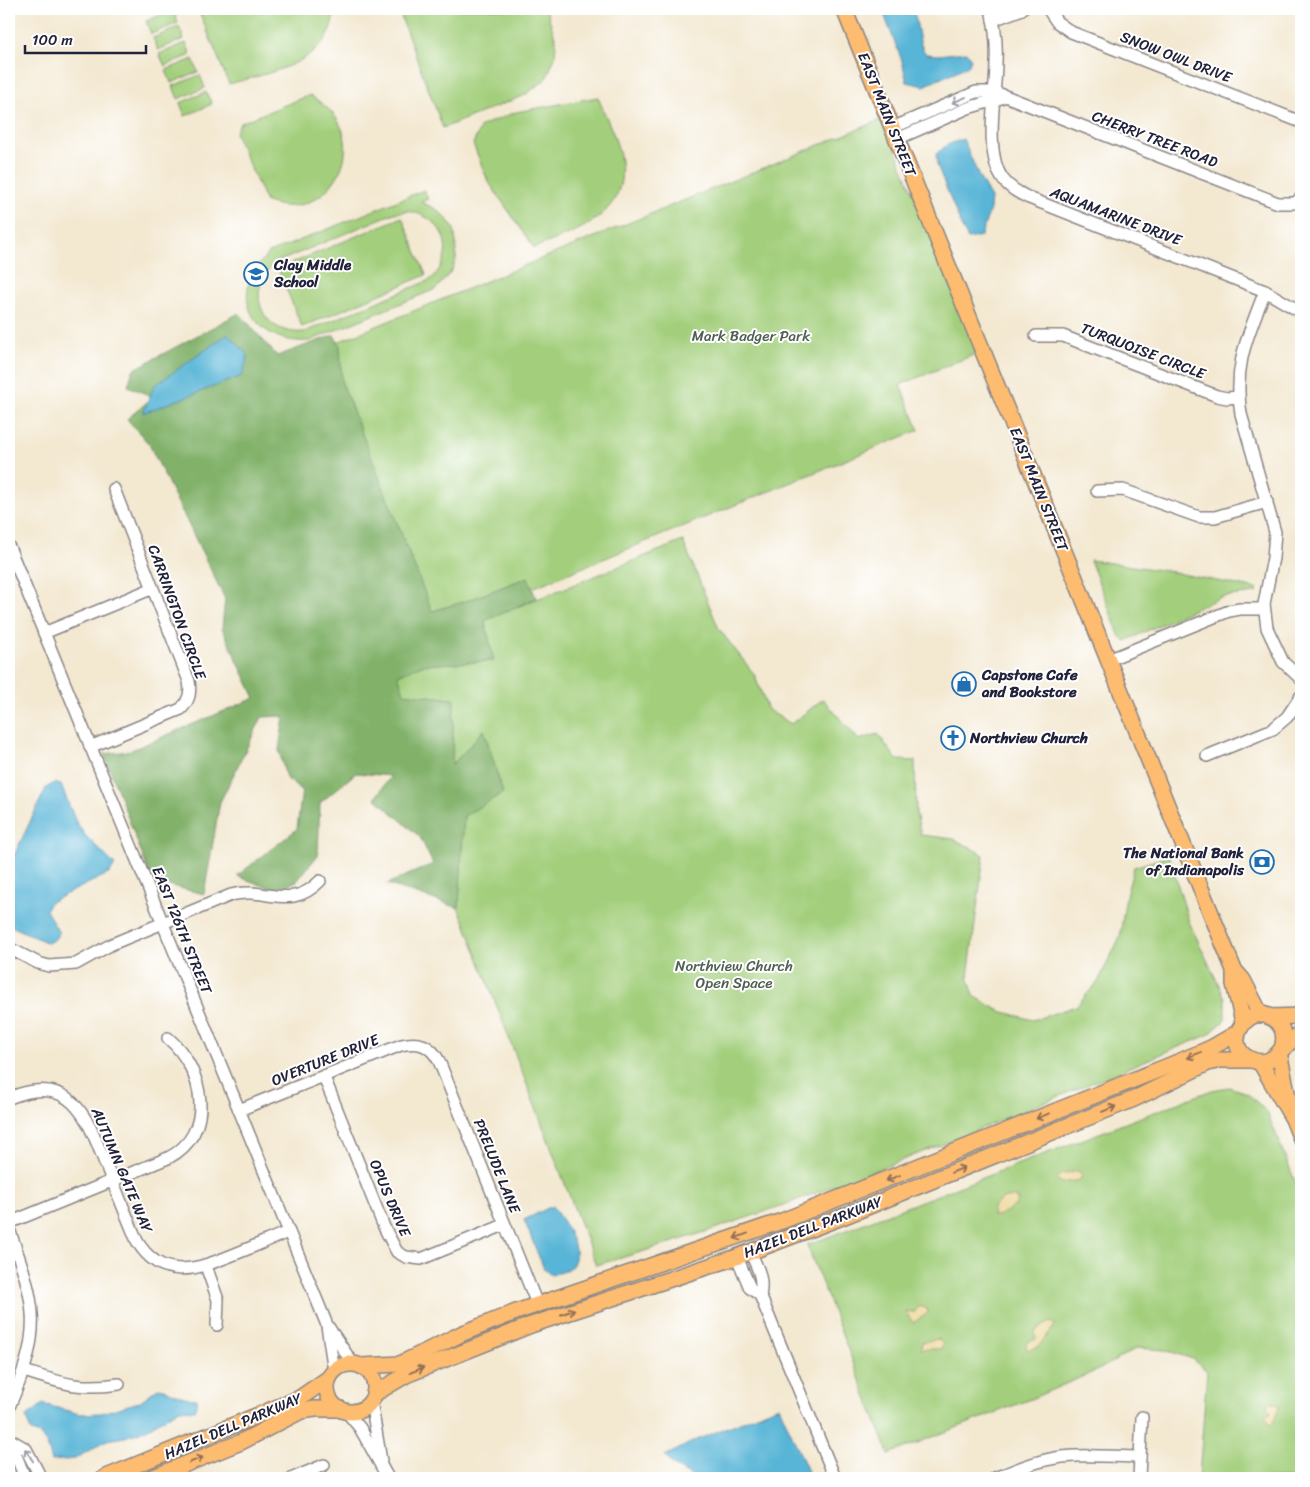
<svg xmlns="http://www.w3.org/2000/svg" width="1310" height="1487" viewBox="0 0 1310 1487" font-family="Sriracha,sans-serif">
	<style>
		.green { fill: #a3cf7b; stroke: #62785b; fill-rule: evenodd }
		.forest { fill: #82b26b; stroke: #526a53 }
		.sand { fill: #eeda9e; stroke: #887e6c }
		.water { fill: #58b5d7; stroke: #3d6c89 }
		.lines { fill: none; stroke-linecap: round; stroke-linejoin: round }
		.minor-casing { stroke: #8a8586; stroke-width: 14 }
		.major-casing { stroke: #8a8586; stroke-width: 18 }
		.minor { stroke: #fff; stroke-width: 11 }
		.major { stroke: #fdbc70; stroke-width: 15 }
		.oneway { stroke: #9c9ca7 }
		.oneway2 { stroke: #906f56 }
		.labels { text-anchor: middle; stroke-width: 4; stroke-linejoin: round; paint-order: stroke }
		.street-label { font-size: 15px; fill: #22223b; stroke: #fff }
		.poi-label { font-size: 15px; font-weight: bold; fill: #22223b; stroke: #fff; text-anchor: start }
		.park-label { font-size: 15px; fill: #4f5f51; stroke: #fff }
	</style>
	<rect width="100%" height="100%" fill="#fff"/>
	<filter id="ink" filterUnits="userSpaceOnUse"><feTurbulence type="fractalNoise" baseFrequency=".02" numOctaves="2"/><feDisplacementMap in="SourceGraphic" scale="10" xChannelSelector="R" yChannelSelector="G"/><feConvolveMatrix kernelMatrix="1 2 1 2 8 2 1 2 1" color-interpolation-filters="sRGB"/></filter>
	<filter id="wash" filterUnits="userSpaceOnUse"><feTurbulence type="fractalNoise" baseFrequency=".0096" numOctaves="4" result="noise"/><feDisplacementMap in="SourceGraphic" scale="20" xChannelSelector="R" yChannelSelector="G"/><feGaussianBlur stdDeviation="1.12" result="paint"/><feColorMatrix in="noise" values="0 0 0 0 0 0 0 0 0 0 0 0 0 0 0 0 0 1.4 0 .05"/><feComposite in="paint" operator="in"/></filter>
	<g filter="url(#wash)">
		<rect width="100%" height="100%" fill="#f3e8d0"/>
		<g class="green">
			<path d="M198,9H335V11C333,21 330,32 324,41C306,67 257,76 229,84Z"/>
			<polygon points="398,9 546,9 556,40 555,57 546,79 525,95 443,128"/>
			<polygon points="173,10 178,23 151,34 146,21"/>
			<polygon points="179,27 184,39 158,50 153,38"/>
			<polygon points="186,43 191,55 165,66 159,54"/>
			<polygon points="193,59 198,72 171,83 166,70"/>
			<polygon points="200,75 205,88 178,99 173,86"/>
			<polygon points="206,92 212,104 185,116 180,103"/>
			<path d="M310,95C321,103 331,109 338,121C361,158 327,210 284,206C278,206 272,203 266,202L235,133L240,123Z"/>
			<path d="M598,97C605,116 619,142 621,162C628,217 574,232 534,248L488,181L473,144L481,126L516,112Z"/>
			<polygon points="883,119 978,353 900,385 919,430 432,629 318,350"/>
			<path d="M424,190L428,199L421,202L436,209L446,218L454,229L456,243V259L452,270L444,280L436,289L309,341C271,345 234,315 252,275C256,266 263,260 269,253ZM408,211C445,217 459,254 430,280L304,332C261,336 244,290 275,263L394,213Z"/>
			<polygon points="402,217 426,275 302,327 278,269"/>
			<path d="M683,541L719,629L754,674L768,710L791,724L823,699L859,740L878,734L897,760L915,761L916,813L921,835L954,839L984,855L968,977L974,996L1000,1011L1033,1020L1076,1006L1098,982L1120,937L1126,896L1134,867L1169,856L1189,922L1225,998V1020L1208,1035C1006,1117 806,1207 596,1265L463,918L346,675Z"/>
			<polygon points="1090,560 1167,571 1257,589 1256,593 1221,597 1125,641 1120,637"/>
			<polygon points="1229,1087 1247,1093 1267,1112 1301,1196 1301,1478 1199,1478 1207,1371 1193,1359 1165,1350 1137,1348 1100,1369 1033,1398 889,1454 807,1245 1212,1090"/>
		</g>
		<polygon class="forest" points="239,313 277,356 334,335 340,346 342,383 432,611 466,601 528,577 536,598 485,621 494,661 422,665 398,675 404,693 454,699 452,765 484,730 503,793 464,816 459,908 387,884 433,864 420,837 375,798 391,776 356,773 320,803 318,855 297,881 275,890 237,876 297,829 302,790 286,778 279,750 284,716 262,717 220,802 204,894 152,881 104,754 129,751 255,698 222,628 225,599 149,444 127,419 153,397 128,386 133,370"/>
		<g class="sand">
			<polygon points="1079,1171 1082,1175 1080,1180 1062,1183 1056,1179 1061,1174"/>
			<path d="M1013,1197L1018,1200L1016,1205C1009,1209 1001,1217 992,1216L993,1207L1002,1199Z"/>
			<polygon points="919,1306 927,1309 928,1313 913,1323 906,1312 914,1312"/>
			<polygon points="1050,1322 1055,1324 1054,1327 1038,1347 1028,1350 1026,1347 1028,1342 1036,1339 1035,1331"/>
			<polygon points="938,1339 943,1344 941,1349 921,1349 922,1342"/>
			<polygon points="1270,1402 1278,1404 1279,1407 1274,1421 1270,1424 1265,1415 1271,1413 1267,1406"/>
		</g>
		<g class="water">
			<path d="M882,9H913C918,22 918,45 926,54L938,55L966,52L971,59L968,66L924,86L907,82L902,61Z"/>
			<polygon points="963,139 980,179 991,198 990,209 981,236 968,239 963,230 937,165 936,154 947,145"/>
			<polygon points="228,334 248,355 242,376 143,413 154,386"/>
			<polygon points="54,783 61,785 76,822 85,835 115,865 110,873 50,902 46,910 59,933 55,939 48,943 9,925 9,866 46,788"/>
			<path d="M552,1206C562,1219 589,1257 567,1270C562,1273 556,1273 551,1275L544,1269L524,1220Z"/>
			<path d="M158,1388C173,1390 181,1399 197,1399L195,1410L180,1409L143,1431L125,1437L107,1440L75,1459L52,1461L47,1445L40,1435L31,1432L26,1417L43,1404L80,1414L101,1413L139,1402Z"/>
			<polygon points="779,1406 810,1476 807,1478 694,1478 674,1466 665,1456 694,1441"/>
		</g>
	</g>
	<g filter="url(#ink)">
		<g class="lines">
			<g class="minor-casing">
				<g id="minor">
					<path d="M991,9C995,26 997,44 996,62C996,95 984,151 1002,178C1009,188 1019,193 1029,198L1265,291L1301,312"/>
					<polyline points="1048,9 1057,22 1071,32 1301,122"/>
					<polyline points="993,20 1022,9"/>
					<polyline points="892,128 976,92 995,92 1278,203 1296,203 1301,197"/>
					<polyline points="897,139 968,108 1001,98"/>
					<path d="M1265,291C1248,336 1233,364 1241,414L1275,532L1273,558L1264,604L1267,628L1283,662L1301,679"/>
					<polyline points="1036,336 1063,336 1217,396 1227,398 1238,397"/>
					<polyline points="1097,491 1123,490 1199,517 1215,517 1267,502"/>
					<polyline points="9,547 327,1325 353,1364"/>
					<polyline points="44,633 151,589"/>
					<polyline points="1108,660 1229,611 1240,609 1264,609"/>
					<path d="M90,747L181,709C189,701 191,693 189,681L114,489"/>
					<polyline points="1207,756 1273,729 1287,717 1301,696"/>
					<path d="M9,948L38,963L49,966L76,964L112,944L231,895C266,886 290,912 320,881"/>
					<polyline points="324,1077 384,1227 397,1252 406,1257 421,1259 504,1225"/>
					<path d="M9,1098C70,1073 86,1114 105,1163C116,1189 126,1215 137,1241C162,1283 198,1269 235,1254C253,1247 270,1239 288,1232"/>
					<path d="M239,1110L401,1045C418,1041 430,1044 439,1061L537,1304"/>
					<path d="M9,1223L168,1158C217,1133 204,1069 168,1038"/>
					<path d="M9,1229C37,1307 43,1329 9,1407"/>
					<path d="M750,1252C757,1266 764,1279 760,1295L835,1478"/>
					<polyline points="737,1257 750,1288 760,1295"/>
					<polyline points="206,1266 218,1300 217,1325"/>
					<polyline points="327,1326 334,1371"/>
					<path d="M24,1371C62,1383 78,1390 119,1384"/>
					<polyline points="371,1401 381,1461"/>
					<polyline points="346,1411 360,1428 388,1478"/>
					<polyline points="9,1439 26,1449 41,1478"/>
					<polyline points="10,1440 25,1478"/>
					<polyline points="293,1478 324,1465"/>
					<path d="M995,1478C1017,1469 1038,1460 1062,1457C1088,1454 1114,1457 1140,1457"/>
					<polyline points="1139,1478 1142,1417"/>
				</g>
			</g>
			<g class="major-casing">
				<g id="major">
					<polyline points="844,9 1234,970 1234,984 1243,1022"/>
					<polyline points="1235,971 1243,980 1261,1015"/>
					<polyline points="1269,1017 1301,1016"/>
					<path d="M1282,1048C1285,1039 1284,1029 1277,1022C1252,996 1218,1044 1250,1059C1256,1062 1263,1063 1269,1060C1279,1056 1290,1040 1301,1032"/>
					<polyline points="1279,1052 1290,1107"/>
					<polyline points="1260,1062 1293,1119 1301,1139"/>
					<circle cx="351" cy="1388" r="24"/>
					<polyline points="361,1366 400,1364 463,1333 516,1312 782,1221 1178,1062 1211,1048 1237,1033"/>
					<polyline points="374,1394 406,1375 531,1325 737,1257 842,1217 1134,1099 1208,1063 1220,1060 1251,1060"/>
					<polyline points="104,1478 300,1398 329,1378"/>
					<polyline points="151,1478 241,1442 301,1411 315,1409 341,1409"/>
				</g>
			</g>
			<use href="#minor" class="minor"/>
			<use href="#major" class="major"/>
		</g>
		<defs><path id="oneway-shaft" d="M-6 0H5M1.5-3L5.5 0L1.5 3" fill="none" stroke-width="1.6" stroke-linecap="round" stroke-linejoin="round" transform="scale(1.25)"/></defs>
		<g class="oneway">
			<use href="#oneway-shaft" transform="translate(959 100) rotate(157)"/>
			<use href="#oneway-shaft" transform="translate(29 1455) rotate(-123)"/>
		</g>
		<g class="oneway2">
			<use href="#oneway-shaft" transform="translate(1194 1055) rotate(157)"/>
			<use href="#oneway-shaft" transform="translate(1109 1109) rotate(-22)"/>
			<use href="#oneway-shaft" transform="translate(1043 1116) rotate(158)"/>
			<use href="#oneway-shaft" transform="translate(958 1170) rotate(-22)"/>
			<use href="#oneway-shaft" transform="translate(893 1178) rotate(158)"/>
			<use href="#oneway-shaft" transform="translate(741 1236) rotate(160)"/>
			<use href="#oneway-shaft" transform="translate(568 1312) rotate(-19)"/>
			<use href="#oneway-shaft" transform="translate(417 1370) rotate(-23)"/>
			<use href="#oneway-shaft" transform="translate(196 1460) rotate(-22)"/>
		</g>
	</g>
	<defs>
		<g id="school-ring" transform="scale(1.25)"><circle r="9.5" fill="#fff" stroke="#1f6fb2" stroke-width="1.5"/><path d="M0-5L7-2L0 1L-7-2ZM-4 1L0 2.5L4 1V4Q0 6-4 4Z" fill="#1f6fb2"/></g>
		<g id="shop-ring" transform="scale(1.25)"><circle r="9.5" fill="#fff" stroke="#1f6fb2" stroke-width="1.5"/><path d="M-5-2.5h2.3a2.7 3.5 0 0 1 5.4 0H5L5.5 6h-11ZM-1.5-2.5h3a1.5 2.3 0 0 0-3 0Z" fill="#1f6fb2"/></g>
		<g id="church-ring" transform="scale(1.25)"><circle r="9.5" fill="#fff" stroke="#1f6fb2" stroke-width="1.5"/><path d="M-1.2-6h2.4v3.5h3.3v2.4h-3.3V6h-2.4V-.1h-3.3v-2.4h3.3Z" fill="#1f6fb2"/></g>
		<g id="bank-ring" transform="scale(1.25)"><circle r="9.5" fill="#fff" stroke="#1f6fb2" stroke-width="1.5"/><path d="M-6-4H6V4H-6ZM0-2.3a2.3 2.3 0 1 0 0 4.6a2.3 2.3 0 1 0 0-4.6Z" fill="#1f6fb2"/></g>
	</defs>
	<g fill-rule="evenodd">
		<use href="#school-ring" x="256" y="274"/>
		<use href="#shop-ring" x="964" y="684"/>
		<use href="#church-ring" x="953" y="738"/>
		<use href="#bank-ring" x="1262" y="862"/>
	</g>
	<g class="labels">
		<g class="street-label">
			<text transform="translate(1176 57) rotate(21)" y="5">SNOW OWL DRIVE</text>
			<text transform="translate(887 114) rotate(68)" y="5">EAST MAIN STREET</text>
			<text transform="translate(1155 139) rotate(21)" y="5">CHERRY TREE ROAD</text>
			<text transform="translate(1116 216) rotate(21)" y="5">AQUAMARINE DRIVE</text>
			<text transform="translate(1143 351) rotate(21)" y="5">TURQUOISE CIRCLE</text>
			<text transform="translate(1039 489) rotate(68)" y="5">EAST MAIN STREET</text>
			<text transform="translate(177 612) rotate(70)" y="5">CARRINGTON CIRCLE</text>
			<text transform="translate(182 930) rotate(68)" y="5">EAST 126TH STREET</text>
			<text transform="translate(325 1060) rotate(-22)" y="5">OVERTURE DRIVE</text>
			<text transform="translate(497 1166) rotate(68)" y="5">PRELUDE LANE</text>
			<text transform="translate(122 1170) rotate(67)" y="5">AUTUMN GATE WAY</text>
			<text transform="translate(390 1198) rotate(67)" y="5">OPUS DRIVE</text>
			<text transform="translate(813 1227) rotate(-21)" y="5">HAZEL DELL PARKWAY</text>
			<text transform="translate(233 1426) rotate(-23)" y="5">HAZEL DELL PARKWAY</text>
		</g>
		<g class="poi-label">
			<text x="274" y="270">Clay Middle<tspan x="274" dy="17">School</tspan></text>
			<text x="982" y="680">Capstone Cafe<tspan x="982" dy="17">and Bookstore</tspan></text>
			<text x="970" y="743">Northview Church</text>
			<text x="1244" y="858" text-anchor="end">The National Bank<tspan x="1244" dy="17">of Indianapolis</tspan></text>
		</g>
		<g class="park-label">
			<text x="751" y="341">Mark Badger Park</text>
			<text x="734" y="971">Northview Church<tspan x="734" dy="17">Open Space</tspan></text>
		</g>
	</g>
	<rect width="1310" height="1487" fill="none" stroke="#fff" stroke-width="30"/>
	<path d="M25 45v8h121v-8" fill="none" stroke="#22223b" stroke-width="2.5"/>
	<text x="32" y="45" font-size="15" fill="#22223b" stroke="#ffffff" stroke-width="4" paint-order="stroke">100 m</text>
</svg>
